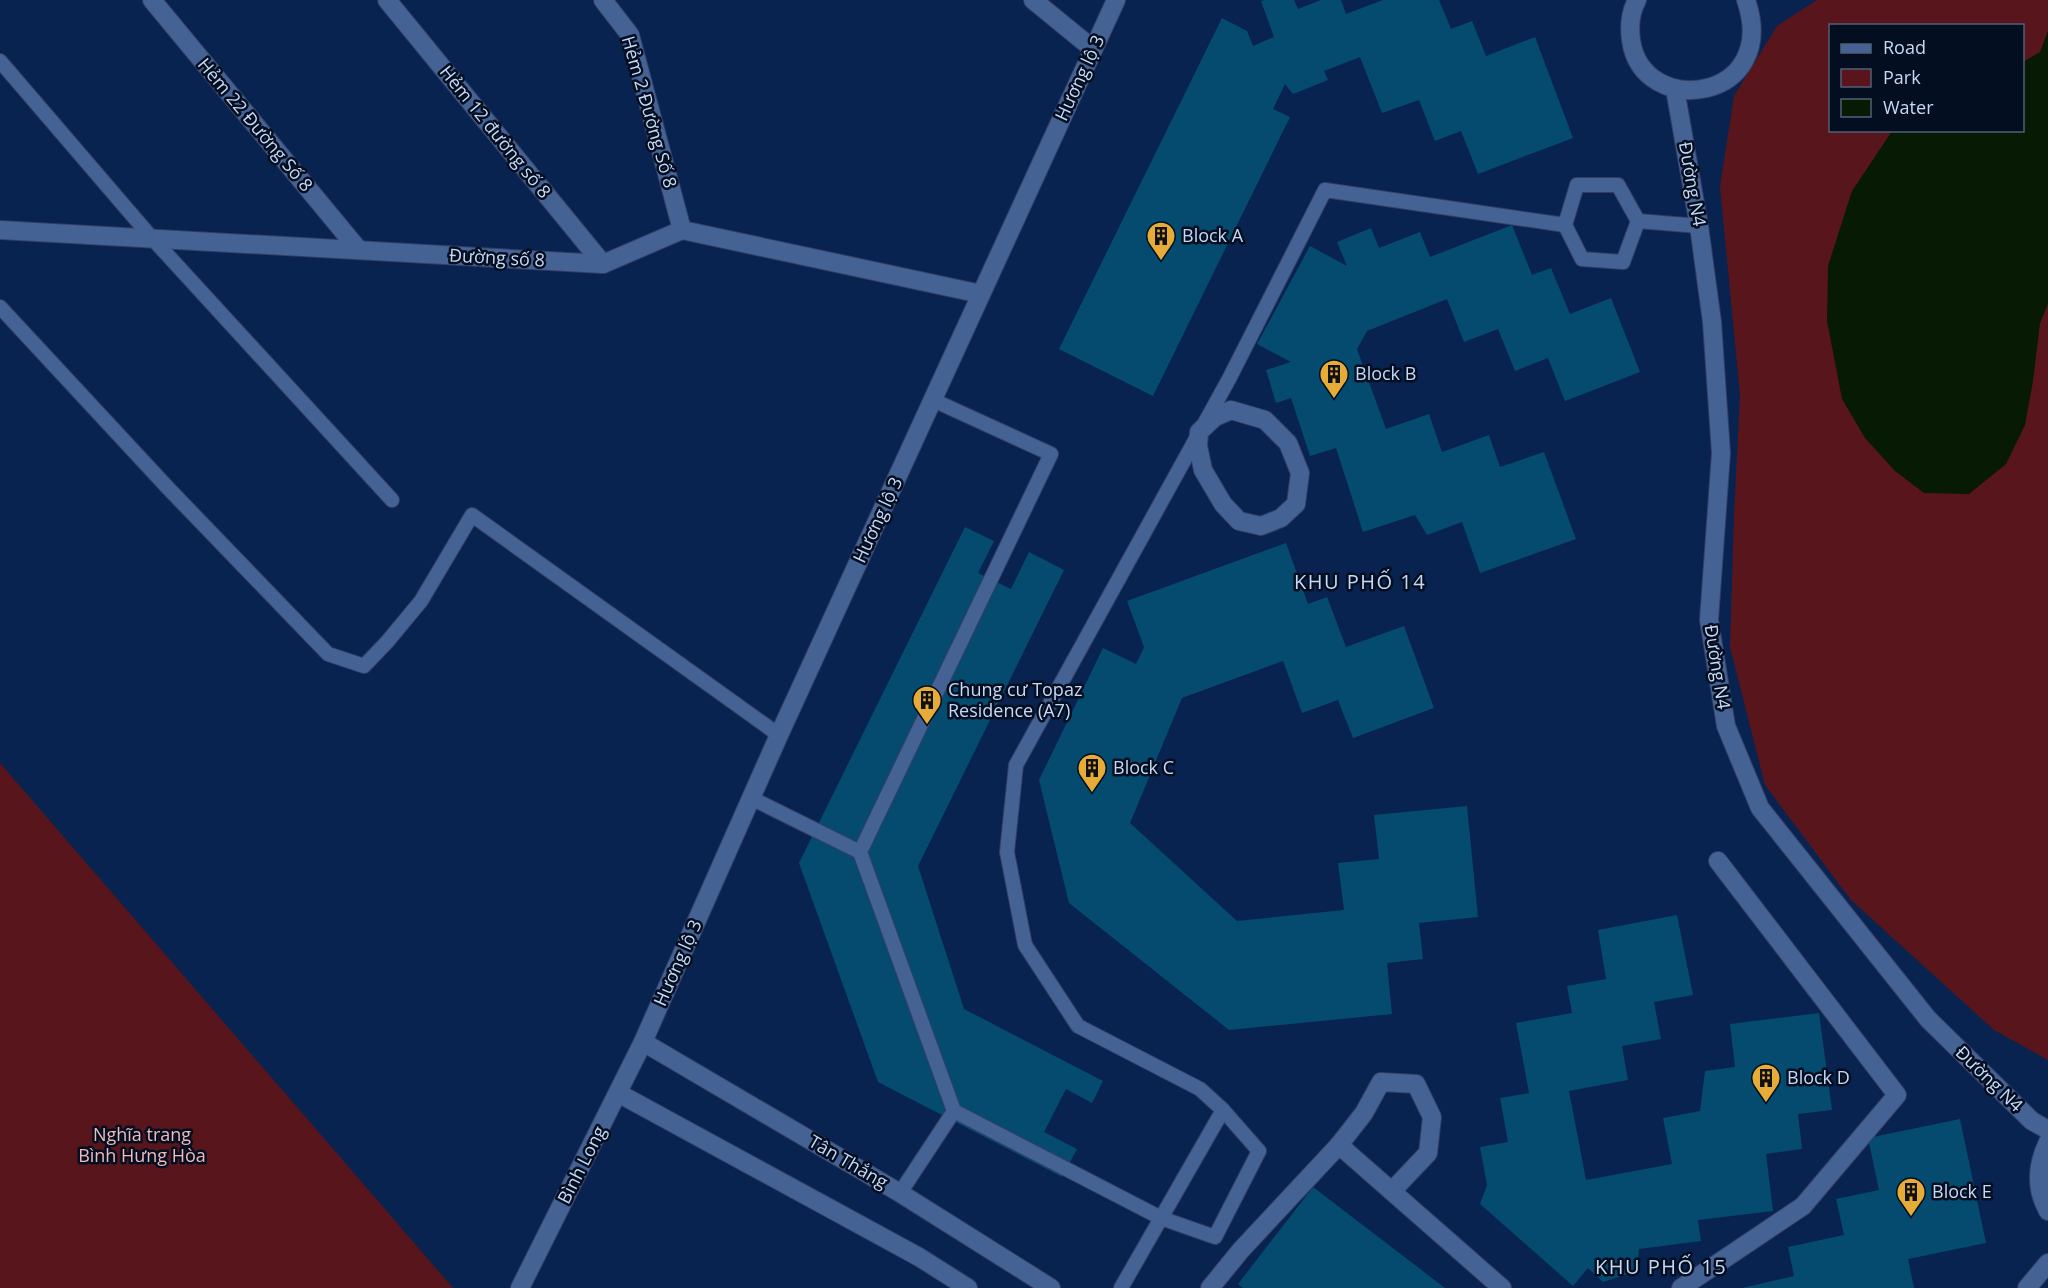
<svg xmlns="http://www.w3.org/2000/svg" width="2048" height="1288" viewBox="0 0 2048 1288" font-family="'Open Sans',sans-serif">
	<style>
		.green { fill: #58161c; fill-rule: evenodd }
		.water { fill: #071a03 }
		.building { fill: #054b6f }
		.lines { fill: none; stroke-linecap: round; stroke-linejoin: round }
		.lane-casing { stroke: #343e65; stroke-width: 16 }
		.street-casing { stroke: #343e65; stroke-width: 20 }
		.secondary-casing { stroke: #343e65; stroke-width: 20 }
		.lane { stroke: #446293; stroke-width: 14 }
		.street { stroke: #446293; stroke-width: 18 }
		.secondary { stroke: #446293; stroke-width: 18 }
		.labels { text-anchor: middle; stroke-width: 5; stroke-linejoin: round; paint-order: stroke }
		.street-label { font-size: 18px; fill: #c7d9f5; stroke: #040e21 }
		.poi-label { font-size: 18px; fill: #c7d9f5; stroke: #040e21; text-anchor: start }
		.park-label { font-size: 18px; fill: #f0bab8; stroke: #040e21 }
		.neighbourhood-label { font-size: 20px; letter-spacing: 1.5px; fill: #c7d9f5; stroke: #040e21 }
	</style>
	<rect width="100%" height="100%" fill="#08234f"/>
	<g class="green">
		<path d="M1817,0H2048V1060L1994,1030L1851,900L1765,785L1730,647L1734,515L1740,395L1720,187L1734,96L1777,26ZM1830,26H2022V130H1830Z"/>
		<polygon points="0,763 453,1288 0,1288"/>
	</g>
	<polygon class="water" points="2048,31 2048,304 2040,323 2033,381 2025,425 2006,464 1969,494 1924,493 1895,471 1865,438 1842,399 1827,321 1828,266 1852,191 1892,131 2022,130 2023,62 2040,52"/>
	<g class="building">
		<polygon points="1264,0 1294,0 1298,9 1321,0 1341,0 1346,14 1383,0 1439,0 1451,29 1472,21 1486,56 1535,37 1573,138 1478,174 1461,131 1435,141 1419,100 1382,113 1360,57 1324,71 1328,80 1293,94 1285,84 1273,109 1290,117 1153,396 1059,349 1222,18 1247,31 1253,46 1274,37 1261,1"/>
		<polygon points="1512,225 1532,275 1551,268 1570,314 1611,298 1640,372 1565,401 1548,358 1515,371 1498,329 1464,342 1447,299 1367,331 1357,349 1386,429 1429,414 1442,452 1489,435 1500,467 1544,452 1576,539 1480,573 1462,522 1427,535 1415,515 1363,532 1336,448 1310,456 1291,398 1276,403 1266,370 1291,362 1257,344 1310,246 1347,266 1337,242 1371,228 1379,248 1420,232 1430,257"/>
		<polygon points="965,527 994,541 978,573 1011,589 1029,552 1064,570 918,866 964,1009 1103,1081 1092,1103 1066,1089 1044,1132 1077,1149 1062,1177 878,1082 799,863"/>
		<polygon points="1286,543 1308,604 1327,597 1346,647 1404,626 1434,708 1353,738 1338,700 1302,713 1283,661 1182,698 1130,823 1237,921 1344,910 1338,863 1379,859 1374,815 1467,806 1478,917 1419,923 1423,959 1387,963 1392,1014 1229,1030 1069,903 1039,780 1103,648 1136,664 1144,647 1127,601"/>
		<polygon points="1677,915 1693,995 1654,1002 1661,1039 1622,1046 1628,1080 1569,1091 1586,1180 1672,1164 1663,1118 1700,1111 1705,1071 1735,1067 1730,1024 1819,1013 1832,1110 1798,1114 1802,1149 1766,1154 1773,1211 1698,1220 1701,1241 1639,1249 1637,1271 1603,1282 1588,1268 1573,1286 1480,1204 1487,1185 1480,1147 1508,1142 1500,1098 1529,1093 1516,1023 1572,1013 1567,986 1606,979 1598,930"/>
		<polygon points="1960,1119 1986,1243 1908,1259 1914,1288 1742,1288 1794,1276 1788,1247 1844,1235 1836,1199 1879,1190 1868,1138"/>
		<polygon points="1313,1187 1445,1288 1243,1288 1238,1284"/>
	</g>
	<g class="lines">
		<g class="lane-casing">
			<g id="lane">
				<polyline points="0,61 151,237 392,500"/>
				<polygon points="1577,185 1618,185 1638,221 1623,262 1582,259 1565,225"/>
				<polyline points="1638,221 1699,226"/>
				<polyline points="0,307 168,488 328,654 364,666 387,642 421,601 472,515 779,735"/>
				<polyline points="933,400 1051,454 860,852 954,1111 1161,1218 1215,1237 1259,1151 1223,1110 1200,1089 1078,1026 1025,945 1007,852 1016,765 1229,379 1325,190 1565,225"/>
				<polyline points="751,798 860,852"/>
				<polyline points="900,1193 954,1111"/>
				<polyline points="1121,1288 1223,1110"/>
			</g>
		</g>
		<g class="street-casing">
			<g id="street">
				<polyline points="152,0 358,249"/>
				<polyline points="387,0 603,264"/>
				<polyline points="603,0 630,35 682,230"/>
				<polyline points="1033,0 1093,49"/>
				<path d="M1637,0C1630,13 1629,26 1631,40C1642,120 1781,102 1746,0"/>
				<polyline points="1675,89 1699,226 1712,322 1721,453 1709,620 1726,726 1760,808 1928,1019 2032,1121 2048,1130"/>
				<polyline points="0,230 603,264 682,230 981,294"/>
				<polygon points="1231,410 1265,420 1288,443 1300,473 1296,504 1281,518 1261,526 1239,521 1223,504 1203,470 1198,446 1199,432 1215,417"/>
				<path d="M2048,1142C2037,1165 2035,1188 2048,1211"/>
				<polyline points="1339,1145 1364,1113 1381,1082 1416,1084 1432,1117 1428,1153 1392,1191"/>
				<polyline points="1210,1288 1241,1250 1339,1145 1502,1288"/>
				<polyline points="1681,1288 1803,1206 1897,1095 1718,861"/>
				<polyline points="2027,1288 2048,1263"/>
			</g>
		</g>
		<g class="secondary-casing">
			<g id="secondary">
				<polyline points="643,1042 900,1193 1051,1288"/>
				<polyline points="618,1093 919,1257 968,1288"/>
				<polyline points="520,1288 643,1042 779,735 1116,0"/>
			</g>
		</g>
		<use href="#lane" class="lane"/>
		<use href="#street" class="street"/>
		<use href="#secondary" class="secondary"/>
	</g>
	<defs>
		<g id="building-pin" transform="scale(1.5)"><path d="M0 17L-7.5 6A9.5 9.5 0 1 1 7.5 6Z" fill="#e7ac37" stroke="#040e21"/><path d="M-4-6H4V6H1V3H-1V6H-4ZM-2.5-4.3h1.7v1.8h-1.7ZM.8-4.3h1.7v1.8H.8ZM-2.5-1h1.7V.8h-1.7ZM.8-1h1.7V.8H.8Z" fill="#111"/></g>
	</defs>
	<g fill-rule="evenodd">
		<use href="#building-pin" x="1161" y="236"/>
		<use href="#building-pin" x="1334" y="374"/>
		<use href="#building-pin" x="927" y="700"/>
		<use href="#building-pin" x="1092" y="768"/>
		<use href="#building-pin" x="1766" y="1078"/>
		<use href="#building-pin" x="1911" y="1192"/>
	</g>
	<g class="labels">
		<g class="street-label">
			<text transform="translate(1080 78) rotate(-65)" y="6">Hương lộ 3</text>
			<text transform="translate(649 112) rotate(74)" y="6">Hẻm 2 Đường Số 8</text>
			<text transform="translate(255 125) rotate(50)" y="6">Hẻm 22 Đường Số 8</text>
			<text transform="translate(495 132) rotate(51)" y="6">Hẻm 12 đường số 8</text>
			<text transform="translate(1692 184) rotate(80)" y="6">Đường N4</text>
			<text transform="translate(497 258) rotate(3)" y="6">Đường số 8</text>
			<text transform="translate(878 520) rotate(-65)" y="6">Hương lộ 3</text>
			<text transform="translate(1717 667) rotate(81)" y="6">Đường N4</text>
			<text transform="translate(678 963) rotate(-66)" y="6">Hương lộ 3</text>
			<text transform="translate(1989 1079) rotate(44)" y="6">Đường N4</text>
			<text transform="translate(848 1162) rotate(30)" y="6">Tân Thắng</text>
			<text transform="translate(582 1165) rotate(-63)" y="6">Bình Long</text>
		</g>
		<g class="poi-label">
			<text x="1182" y="242">Block A</text>
			<text x="1355" y="380">Block B</text>
			<text x="948" y="696">Chung cư Topaz<tspan x="948" dy="21">Residence (A7)</tspan></text>
			<text x="1113" y="774">Block C</text>
			<text x="1787" y="1084">Block D</text>
			<text x="1932" y="1198">Block E</text>
		</g>
		<g class="park-label">
			<text x="142" y="1141">Nghĩa trang<tspan x="142" dy="21">Bình Hưng Hòa</tspan></text>
		</g>
		<g class="neighbourhood-label">
			<text x="1360" y="589">KHU PHỐ 14</text>
			<text x="1661" y="1274">KHU PHỐ 15</text>
		</g>
	</g>
	<rect x="1829" y="24" width="195" height="108" fill="#040e21" stroke="#525f76" stroke-width="1.5"/>
	<rect x="1841" y="44" width="30" height="9" fill="#446293" stroke="#525f76" stroke-width="1.5"/>
	<text x="1883" y="54" font-size="18" fill="#c7d9f5">Road</text>
	<rect x="1841" y="69" width="30" height="18" fill="#58161c" stroke="#525f76" stroke-width="1.5"/>
	<text x="1883" y="84" font-size="18" fill="#c7d9f5">Park</text>
	<rect x="1841" y="99" width="30" height="18" fill="#071a03" stroke="#525f76" stroke-width="1.5"/>
	<text x="1883" y="114" font-size="18" fill="#c7d9f5">Water</text>
</svg>
